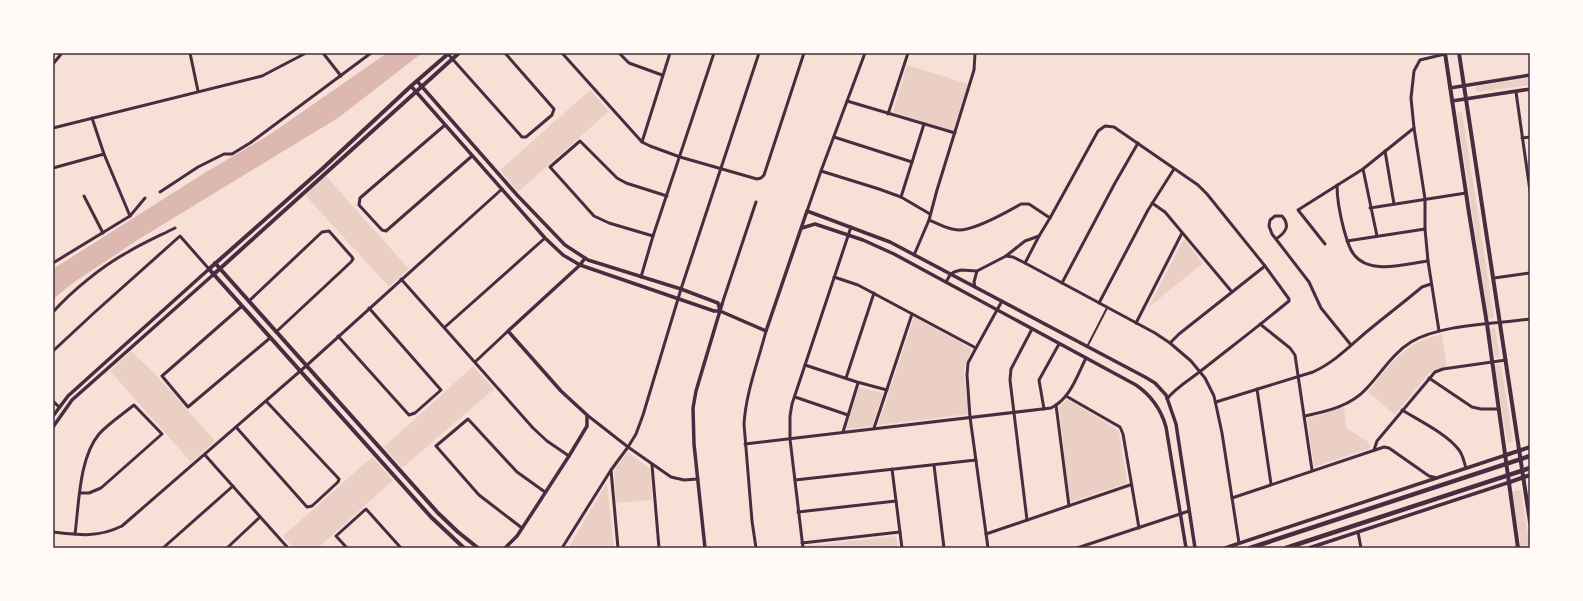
<svg xmlns="http://www.w3.org/2000/svg" width="1583" height="601" viewBox="0 0 1583 601" font-family="Poppins,sans-serif">
	<style>
		.green { fill: #ebcfc5 }
		.water { fill: #dcb8b0 }
		.lines { fill: none; stroke-linecap: round; stroke-linejoin: round }
		.pedestrian { stroke: #4a2c40; stroke-width: 2 }
		.minor { stroke: #4a2c40; stroke-width: 3 }
		.tertiary { stroke: #4a2c40; stroke-width: 3.5 }
		.secondary { stroke: #4a2c40; stroke-width: 4 }
		.primary { stroke: #4a2c40; stroke-width: 4.5 }
		.neatline { fill: none; stroke: #4a2c40; stroke-width: 1.5 }
	</style>
	<rect width="100%" height="100%" fill="#f7e1d7"/>
	<g class="green">
		<polygon points="907,65 968,84 953,131 893,112"/>
		<polygon points="1530,78 1530,85 1476,92 1475,87 1477,86"/>
		<polygon points="590,90 609,111 518,192 500,170"/>
		<polygon points="1462,111 1494,317 1492,319 1488,318 1457,112"/>
		<polygon points="326,176 409,269 389,287 305,195"/>
		<polygon points="1184,239 1203,263 1148,308"/>
		<polygon points="914,317 972,349 965,364 964,375 969,414 878,425"/>
		<polygon points="1494,327 1495,328 1500,357 1495,358 1490,330"/>
		<path d="M1442,334L1447,367L1436,369L1429,373L1395,415L1368,392C1391,363 1404,343 1442,334Z"/>
		<polygon points="131,351 158,377 215,441 191,462 110,371"/>
		<polygon points="1497,364 1501,365 1513,442 1507,443 1495,366"/>
		<polygon points="473,366 494,389 402,468 384,447"/>
		<polygon points="859,387 883,393 872,426 846,429"/>
		<polygon points="1067,399 1115,428 1119,432 1127,483 1070,502 1059,407"/>
		<polygon points="1344,407 1346,428 1367,441 1371,448 1314,467 1307,418 1324,414"/>
		<polygon points="628,452 650,469 652,500 616,503 614,470"/>
		<polygon points="372,457 393,480 318,548 294,548 283,536"/>
		<polygon points="607,482 614,548 568,548 569,547"/>
		<polygon points="1521,490 1530,548 1521,548 1512,491"/>
		<polygon points="896,536 898,548 807,548 807,546"/>
	</g>
	<polygon class="water" points="387,53 422,53 338,118 139,239 73,283 53,299 53,269 206,172 269,135"/>
	<g class="lines">
		<polyline class="pedestrian" points="1088,345 1107,308"/>
		<g class="minor">
			<polyline points="190,53 198,91"/>
			<polyline points="323,53 341,76"/>
			<polyline points="562,53 642,142 650,146 680,157 757,179 761,178 764,175 804,53"/>
			<polyline points="619,53 629,63 662,75"/>
			<polyline points="448,54 522,137 526,137 552,115 554,109 505,53"/>
			<polyline points="53,64 62,53"/>
			<polyline points="1516,92 1530,191"/>
			<polyline points="847,101 955,133"/>
			<polyline points="888,114 908,53"/>
			<polyline points="92,118 104,154 130,216"/>
			<polyline points="445,125 360,198 359,205 382,230 386,231 472,156"/>
			<polyline points="53,128 262,76 306,53"/>
			<polyline points="834,137 912,162"/>
			<polyline points="1522,138 1530,137"/>
			<polyline points="642,142 670,53"/>
			<polyline points="1385,151 1394,204"/>
			<polyline points="53,168 104,154"/>
			<polyline points="1363,169 1377,236"/>
			<polyline points="821,171 879,189 901,197 930,214"/>
			<path d="M1337,185C1337,200 1340,215 1344,230C1346,237 1348,244 1351,250C1365,277 1405,264 1428,261"/>
			<polyline points="160,192 198,167 224,154 232,154 250,143 371,53"/>
			<polyline points="84,196 103,233"/>
			<polyline points="901,197 924,124"/>
			<polyline points="1152,203 1165,212 1232,292"/>
			<polyline points="1370,208 1466,193"/>
			<polyline points="807,211 821,171 865,53"/>
			<path d="M929,220C939,224 948,230 959,230C974,230 1007,212 1021,204H1029L1050,218"/>
			<polyline points="653,236 609,223 594,216 550,167 580,141 617,178 626,183 667,196"/>
			<path d="M1276,239C1285,233 1291,226 1282,216H1275L1270,220L1269,226L1272,234L1309,282L1321,308L1351,345"/>
			<polyline points="1347,241 1425,229"/>
			<polyline points="1325,244 1298,210 1363,169 1414,128"/>
			<polyline points="914,255 929,220 937,190 974,70 975,53"/>
			<polyline points="1006,256 1013,257 1025,263 1155,333 1170,343 1191,361 1205,378 1214,396 1222,433 1239,543"/>
			<polyline points="53,263 130,216 145,198"/>
			<polyline points="1025,263 1039,236"/>
			<polyline points="641,277 653,236 714,53"/>
			<polyline points="834,277 858,285 976,348"/>
			<polyline points="1494,278 1530,273"/>
			<polyline points="401,279 533,428 547,441 569,456"/>
			<path d="M946,282L950,275L954,272L961,270L977,271L1006,256L1025,241L1039,236L1050,218L1098,131L1105,126L1114,127L1198,185L1207,194L1265,266L1289,299V301C1260,325 1231,347 1202,370C1191,379 1176,387 1167,399"/>
			<polyline points="1062,283 1115,183 1138,143"/>
			<polyline points="975,287 974,282 977,271"/>
			<polyline points="249,301 322,232 329,231 352,257 353,259 351,262 276,332"/>
			<polyline points="1099,303 1148,210 1174,169"/>
			<polyline points="722,304 756,202"/>
			<polyline points="242,306 162,376 188,407 270,338"/>
			<path d="M53,312C72,291 102,266 128,252C143,243 159,236 175,228"/>
			<polyline points="1136,323 1182,233"/>
			<polyline points="1260,324 1290,348 1295,355 1312,470"/>
			<polyline points="445,327 545,238"/>
			<polyline points="1439,331 1428,261 1425,229 1425,199 1414,128 1411,98 1414,71 1420,60 1445,54"/>
			<polyline points="338,336 409,415 415,413 441,390 369,308"/>
			<polyline points="1170,343 1179,334 1265,266"/>
			<polyline points="53,351 95,312 180,236 209,269"/>
			<polyline points="475,362 508,331"/>
			<polyline points="805,365 857,382 887,390"/>
			<polyline points="846,378 874,293"/>
			<polyline points="1429,378 1472,407 1481,409 1499,409"/>
			<polyline points="1257,389 1271,484"/>
			<polyline points="1066,396 1120,427 1123,434 1139,528"/>
			<polyline points="795,397 848,415"/>
			<polyline points="53,401 59,407"/>
			<path d="M1216,402L1313,372C1333,363 1348,348 1364,334C1383,318 1403,303 1422,287L1431,284"/>
			<polyline points="1056,405 1069,506"/>
			<polyline points="1044,409 1039,380 1059,344"/>
			<path d="M1402,410C1420,421 1447,434 1459,450C1463,455 1464,462 1466,468"/>
			<polyline points="587,415 628,447 671,477 684,480 698,479"/>
			<path d="M1305,416C1328,411 1351,406 1367,388C1382,372 1393,353 1411,342C1441,324 1495,324 1530,319"/>
			<polyline points="236,427 307,507 312,506 338,482 339,479 266,401"/>
			<polyline points="874,428 912,314"/>
			<polyline points="843,432 858,383"/>
			<path d="M745,444L1051,408C1070,399 1077,376 1086,358"/>
			<polyline points="1374,450 1377,441 1435,372 1443,369 1506,360"/>
			<polyline points="205,455 288,548"/>
			<polyline points="652,465 659,548"/>
			<polyline points="934,465 944,548"/>
			<polyline points="892,469 902,548"/>
			<polyline points="611,470 618,548"/>
			<polyline points="795,480 976,460"/>
			<polyline points="1232,498 1384,447 1389,448 1429,476 1437,478"/>
			<polyline points="798,512 896,501"/>
			<polyline points="1027,520 1010,380 1011,369 1032,329"/>
			<polyline points="522,528 479,495 436,446 468,419 517,472 545,492"/>
			<path d="M53,532C79,535 97,538 122,526L306,366L502,189"/>
			<polyline points="1358,532 1361,548"/>
			<path d="M75,534C79,504 79,458 99,434C109,423 123,414 134,405L162,434L101,488L89,493H80"/>
			<polyline points="986,534 1130,485"/>
			<polyline points="802,543 900,532"/>
			<polyline points="163,548 233,486"/>
			<polyline points="227,548 260,517"/>
			<polyline points="347,548 336,536 366,509 401,548"/>
			<polyline points="562,548 611,470 628,447 636,434 643,415 681,289 759,53"/>
			<path d="M756,548L752,521L744,424C746,392 758,362 766,331"/>
			<polyline points="803,548 790,439 790,416 792,404 851,227"/>
			<polyline points="988,548 970,417 967,375 968,363 976,348 1002,301"/>
			<polyline points="1077,548 1189,511"/>
		</g>
		<g class="tertiary">
			<polyline points="417,81 517,195 565,245 588,260 681,289 718,303 720,311"/>
			<polyline points="411,86 545,238 563,255 580,265 714,311 720,311 766,331 807,211 890,242 1145,377 1155,383 1166,395 1176,424 1195,548"/>
			<polyline points="1450,88 1530,75"/>
			<polyline points="1452,101 1530,89"/>
			<path d="M802,228L815,224L863,240L894,254L1136,385C1152,396 1161,409 1166,427L1186,548"/>
			<polyline points="53,416 68,396 209,269"/>
			<polyline points="53,427 72,400 214,274"/>
			<polyline points="505,548 517,536 536,507 569,456 587,426 587,415 561,391 508,331 580,265 585,258"/>
			<polyline points="705,548 694,444 693,408 696,391 722,304"/>
			<polyline points="1225,548 1506,455"/>
			<polyline points="1309,548 1510,482"/>
		</g>
		<g class="secondary">
			<polyline points="449,53 411,86 322,169 209,269 431,517 464,548"/>
			<polyline points="1445,53 1469,213 1487,324 1518,548"/>
			<polyline points="1459,53 1530,522"/>
			<polyline points="215,263 438,513 458,532 478,548"/>
			<polyline points="214,274 459,53"/>
			<polyline points="1506,455 1530,447"/>
			<polyline points="1510,482 1530,475"/>
		</g>
		<g class="primary">
			<polyline points="1250,548 1530,456"/>
			<polyline points="1286,548 1530,468"/>
		</g>
	</g>
	<rect width="1583" height="601" fill="none" stroke="#fffaf5" stroke-width="108"/>
	<rect x="54" y="54" width="1475" height="493" class="neatline"/>
</svg>
